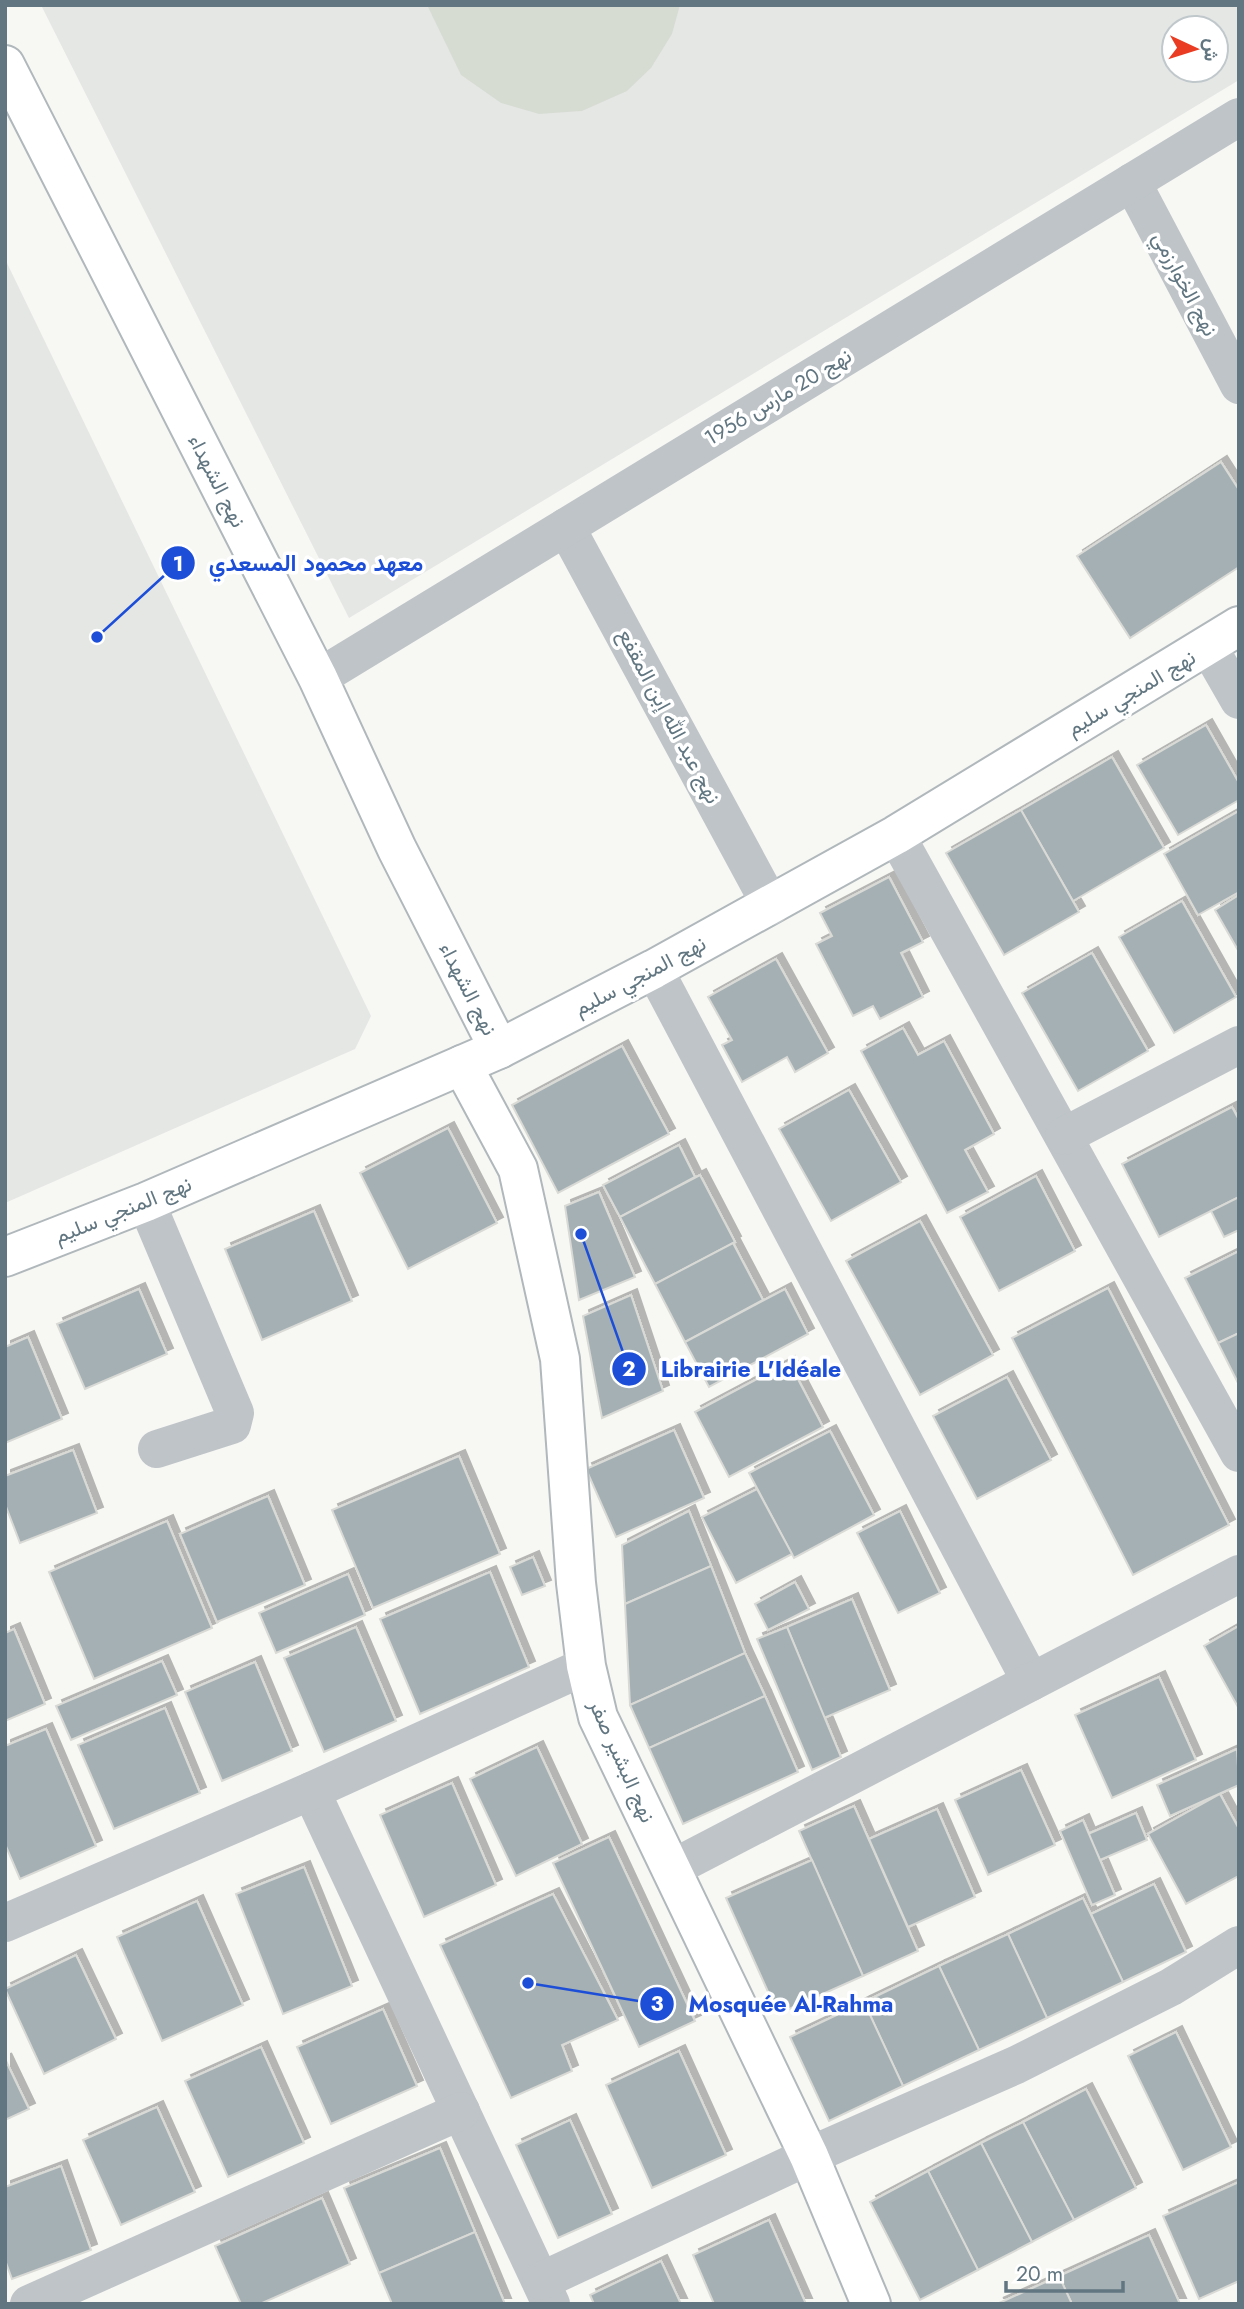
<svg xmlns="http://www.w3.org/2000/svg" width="1244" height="2309" viewBox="0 0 1244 2309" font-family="Jost,Vazirmatn,sans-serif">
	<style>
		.built { fill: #e5e7e5; fill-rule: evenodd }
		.green { fill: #d7dcd3 }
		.building { fill: #a4b0b4; stroke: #d9d9d6; stroke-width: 2; filter: url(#shadow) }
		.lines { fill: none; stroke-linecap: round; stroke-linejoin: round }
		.secondary-casing { stroke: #b0b8bc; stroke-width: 42 }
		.street { stroke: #bec4c7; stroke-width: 38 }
		.secondary { stroke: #fff; stroke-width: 38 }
		.labels { text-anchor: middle; stroke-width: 7; stroke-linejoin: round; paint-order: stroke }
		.street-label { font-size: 21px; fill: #617680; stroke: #fff }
		.leader { fill: none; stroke: #1d4ed8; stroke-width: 2.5 }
		.callout-dot { fill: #1d4ed8; stroke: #fff; stroke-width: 2.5 }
		.mark-label { font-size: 21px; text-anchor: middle; font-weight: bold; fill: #fff }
		.callout-label { font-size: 23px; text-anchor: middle; font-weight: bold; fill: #1d4ed8; stroke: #fff; stroke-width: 7; stroke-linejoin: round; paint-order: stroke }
	</style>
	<defs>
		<filter id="shadow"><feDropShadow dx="6" dy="-6" stdDeviation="0" flood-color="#0004"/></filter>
	</defs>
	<rect width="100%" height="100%" fill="#f7f7f4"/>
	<g class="built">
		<path d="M41,5H1239V80L349,618ZM1174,28H1216V70H1174Z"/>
		<polygon points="5,259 371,1016 355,1049 5,1203"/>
	</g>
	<polygon class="green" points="427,5 680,5 672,34 651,68 627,91 582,111 539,114 501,103 461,75"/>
	<g class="building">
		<polygon points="1221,462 1239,490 1239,567 1130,638 1077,556"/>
		<polygon points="1206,725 1239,783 1239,800 1178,835 1137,765"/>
		<polygon points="1112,757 1164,848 1073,901 1021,810"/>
		<polygon points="1021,810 1079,912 1004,955 946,853"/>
		<polygon points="1239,811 1239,892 1198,915 1164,854"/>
		<polygon points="889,877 923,942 901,953 923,997 880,1019 873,1006 853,1016 816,944 832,936 820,913"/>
		<polygon points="1239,895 1239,952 1215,910"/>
		<polygon points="1182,901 1236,997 1174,1033 1119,937"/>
		<polygon points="1092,953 1148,1051 1078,1091 1022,993"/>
		<polygon points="776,959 828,1053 795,1072 787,1057 742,1082 722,1045 732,1040 708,997"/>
		<polygon points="903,1028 918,1055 944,1041 994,1134 965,1150 988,1192 947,1213 861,1051"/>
		<polygon points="622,1046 669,1134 558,1193 512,1105"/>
		<polygon points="849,1090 901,1182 831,1221 779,1129"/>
		<polygon points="1232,1107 1239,1120 1239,1197 1159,1237 1122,1164"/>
		<polygon points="448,1128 497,1223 408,1269 360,1173"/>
		<polygon points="679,1145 695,1177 620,1217 603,1185"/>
		<polygon points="700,1175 735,1242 655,1284 620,1217"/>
		<polygon points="1036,1176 1075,1251 999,1291 960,1217"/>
		<polygon points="599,1192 635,1277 579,1300 565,1206"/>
		<polygon points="1239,1197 1239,1230 1224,1237 1211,1211"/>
		<polygon points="314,1211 352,1301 262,1340 225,1249"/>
		<polygon points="920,1221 993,1355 920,1395 846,1261"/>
		<polygon points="733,1243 763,1300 685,1342 655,1284"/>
		<polygon points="1239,1251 1239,1333 1218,1343 1185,1278"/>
		<polygon points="1108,1288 1229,1525 1133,1575 1012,1338"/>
		<polygon points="139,1289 167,1354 85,1389 57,1324"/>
		<polygon points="785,1289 808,1334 709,1387 685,1342"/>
		<polygon points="631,1295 663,1391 602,1418 583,1316"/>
		<polygon points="1239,1333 1239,1385 1218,1343"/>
		<polygon points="28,1337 62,1419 5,1443 5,1347"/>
		<polygon points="789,1362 823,1427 729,1477 695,1412"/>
		<polygon points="1007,1377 1051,1460 977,1499 933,1416"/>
		<polygon points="674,1430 704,1498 616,1537 586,1469"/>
		<polygon points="830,1431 874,1515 794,1558 749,1473"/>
		<polygon points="73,1450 97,1513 20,1543 5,1504 5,1476"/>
		<polygon points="459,1456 500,1554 373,1608 332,1510"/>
		<polygon points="757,1489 792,1554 736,1583 702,1517"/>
		<polygon points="268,1496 305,1585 217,1622 180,1534"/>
		<polygon points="689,1511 711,1566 625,1604 622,1545"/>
		<polygon points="900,1511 940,1593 898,1613 857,1533"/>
		<polygon points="167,1521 212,1628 94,1679 49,1572"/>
		<polygon points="533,1557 545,1586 522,1595 510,1567"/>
		<polygon points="711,1566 745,1653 630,1705 625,1604"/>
		<polygon points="490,1572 529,1667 420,1714 380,1619"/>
		<polygon points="348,1574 365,1615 276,1653 259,1613"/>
		<polygon points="795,1582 809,1609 768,1630 755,1604"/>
		<polygon points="852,1599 890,1690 824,1718 787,1627"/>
		<polygon points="1239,1626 1239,1709 1204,1646"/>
		<polygon points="356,1627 396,1721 324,1752 284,1658"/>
		<polygon points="787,1627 841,1757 812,1770 757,1639"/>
		<polygon points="14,1629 45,1704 5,1721 5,1633"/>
		<polygon points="745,1653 765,1696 649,1748 630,1705"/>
		<polygon points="162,1661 177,1695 71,1740 56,1706"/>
		<polygon points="255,1662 292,1751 222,1781 185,1692"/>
		<polygon points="1159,1677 1196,1760 1112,1798 1075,1715"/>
		<polygon points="765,1696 798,1772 683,1824 649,1748"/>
		<polygon points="165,1708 200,1793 114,1829 78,1745"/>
		<polygon points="46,1729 96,1846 20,1879 5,1844 5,1746"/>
		<polygon points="537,1747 582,1844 516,1876 470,1779"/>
		<polygon points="1237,1749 1239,1785 1170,1816 1157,1785"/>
		<polygon points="1021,1770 1055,1845 988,1875 955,1800"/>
		<polygon points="452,1783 496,1885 424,1917 380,1815"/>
		<polygon points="1220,1794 1239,1829 1239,1876 1186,1904 1148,1834"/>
		<polygon points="854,1806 918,1951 863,1976 799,1831"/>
		<polygon points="937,1809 975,1897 908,1927 869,1839"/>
		<polygon points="1136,1813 1147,1840 1100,1860 1088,1834"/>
		<polygon points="1083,1820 1115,1895 1092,1905 1060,1831"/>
		<polygon points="609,1837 695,2021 639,2047 553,1863"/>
		<polygon points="812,1860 863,1976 778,2014 726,1898"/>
		<polygon points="304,1867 352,1986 283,2014 236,1894"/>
		<polygon points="1154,1884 1186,1952 1123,1982 1091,1914"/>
		<polygon points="553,1894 618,2020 562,2045 572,2071 511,2098 440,1945"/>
		<polygon points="1083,1898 1123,1982 1047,2018 1008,1934"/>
		<polygon points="197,1901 243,2005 162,2041 117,1937"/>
		<polygon points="1008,1934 1047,2018 979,2050 939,1966"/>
		<polygon points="76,1955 116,2039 44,2074 5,1989"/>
		<polygon points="939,1966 979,2050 903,2086 864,2002"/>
		<polygon points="864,2002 903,2086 829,2121 790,2037"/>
		<polygon points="383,2009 417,2086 331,2124 297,2047"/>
		<polygon points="1176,2032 1231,2147 1183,2170 1128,2056"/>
		<polygon points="261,2047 304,2143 228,2177 185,2081"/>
		<polygon points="679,2051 726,2155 652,2188 606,2085"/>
		<polygon points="5,2059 29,2109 5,2120"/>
		<polygon points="1086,2089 1136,2188 1074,2220 1023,2122"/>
		<polygon points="157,2107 195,2192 121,2225 83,2140"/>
		<polygon points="570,2120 612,2214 558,2238 516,2145"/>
		<polygon points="1023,2122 1074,2220 1032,2242 981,2143"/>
		<polygon points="981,2143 1032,2242 978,2270 928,2171"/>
		<polygon points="440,2148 475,2232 379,2273 344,2188"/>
		<polygon points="61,2166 91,2250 12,2279 5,2260 5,2187"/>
		<polygon points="928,2171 978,2270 920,2300 870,2202"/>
		<polygon points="1239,2182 1239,2281 1199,2299 1163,2216"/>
		<polygon points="322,2198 350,2264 260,2304 241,2304 215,2246"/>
		<polygon points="769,2220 806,2304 714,2304 693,2255"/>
		<polygon points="475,2232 505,2304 392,2304 379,2273"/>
		<polygon points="1149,2235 1180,2304 1072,2304 1059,2276"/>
		<polygon points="661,2261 681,2304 594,2304 590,2295"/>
		<polygon points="1059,2276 1072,2304 997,2304"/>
	</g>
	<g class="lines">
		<g class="secondary-casing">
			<g id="secondary">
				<polyline points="5,65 318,678 397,849 499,1049"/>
				<polyline points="462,1065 518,1169 560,1359 576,1583 586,1666 598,1717 809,2156 871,2304"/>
				<polyline points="5,1257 146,1202 499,1049 654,969 896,835 1239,626"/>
			</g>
		</g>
		<g class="street">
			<polyline points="1132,182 1239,385"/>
			<polyline points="566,527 771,906"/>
			<polyline points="1208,646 1239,700"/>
			<polyline points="318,678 1239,117"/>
			<polyline points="896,835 1239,1453"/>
			<polyline points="654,969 1031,1682"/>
			<polyline points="1064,1136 1239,1045"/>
			<polyline points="146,1202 235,1413 232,1425 157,1449"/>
			<polyline points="311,1791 551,2304"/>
			<polyline points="671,1869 1239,1574"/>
			<polyline points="5,1923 311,1791 586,1666"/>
			<polyline points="541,2281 809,2156 1016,2065 1171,1987 1239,1945"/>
			<polyline points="29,2304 461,2111"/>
		</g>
		<use href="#secondary" class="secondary"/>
	</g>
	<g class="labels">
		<g class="street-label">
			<text transform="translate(1185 284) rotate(62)" y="7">نهج الخوارزمي</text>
			<text transform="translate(778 397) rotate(-31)" y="7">نهج 20 مارس 1956</text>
			<text transform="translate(217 481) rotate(63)" y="7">نهج الشهداء</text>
			<text transform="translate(1131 693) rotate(-31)" y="7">نهج المنجي سليم</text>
			<text transform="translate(669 716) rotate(62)" y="7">نهج عبد الله إبن المقفع</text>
			<text transform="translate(640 976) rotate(-28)" y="7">نهج المنجي سليم</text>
			<text transform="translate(468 989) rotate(63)" y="7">نهج الشهداء</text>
			<text transform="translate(123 1210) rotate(-22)" y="7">نهج المنجي سليم</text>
			<text transform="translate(622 1761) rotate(66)" y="7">نهج البشير صفر</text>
		</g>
	</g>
	<path class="leader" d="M97 637L178 563M581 1234L629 1369M528 1983L657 2004"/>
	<g class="callout-dot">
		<circle cx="97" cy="637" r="7"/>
		<circle cx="581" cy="1234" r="7"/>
		<circle cx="528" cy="1983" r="7"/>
		<circle cx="178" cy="563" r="18"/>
		<circle cx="629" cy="1369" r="18"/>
		<circle cx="657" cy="2004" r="18"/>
	</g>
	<g class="mark-label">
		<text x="178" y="571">1</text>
		<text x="629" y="1376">2</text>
		<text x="657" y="2011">3</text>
	</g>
	<g class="callout-label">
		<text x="316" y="571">معهد محمود المسعدي</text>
		<text x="751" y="1377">Librairie L'Idéale</text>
		<text x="791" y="2012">Mosquée Al-Rahma</text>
	</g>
	<rect width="1244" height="2309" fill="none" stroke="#617680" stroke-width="14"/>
	<g transform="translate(1195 49) rotate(94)"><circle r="33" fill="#ffffff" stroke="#c0c8cc" stroke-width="2"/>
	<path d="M0-5L12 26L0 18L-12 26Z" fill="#e93c22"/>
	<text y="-10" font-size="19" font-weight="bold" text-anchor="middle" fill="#617680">ش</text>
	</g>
	<path d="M1006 2281v10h117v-10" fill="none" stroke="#617680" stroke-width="3.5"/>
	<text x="1016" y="2281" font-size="21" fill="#617680" stroke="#ffffff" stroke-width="5" paint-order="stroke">20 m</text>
</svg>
